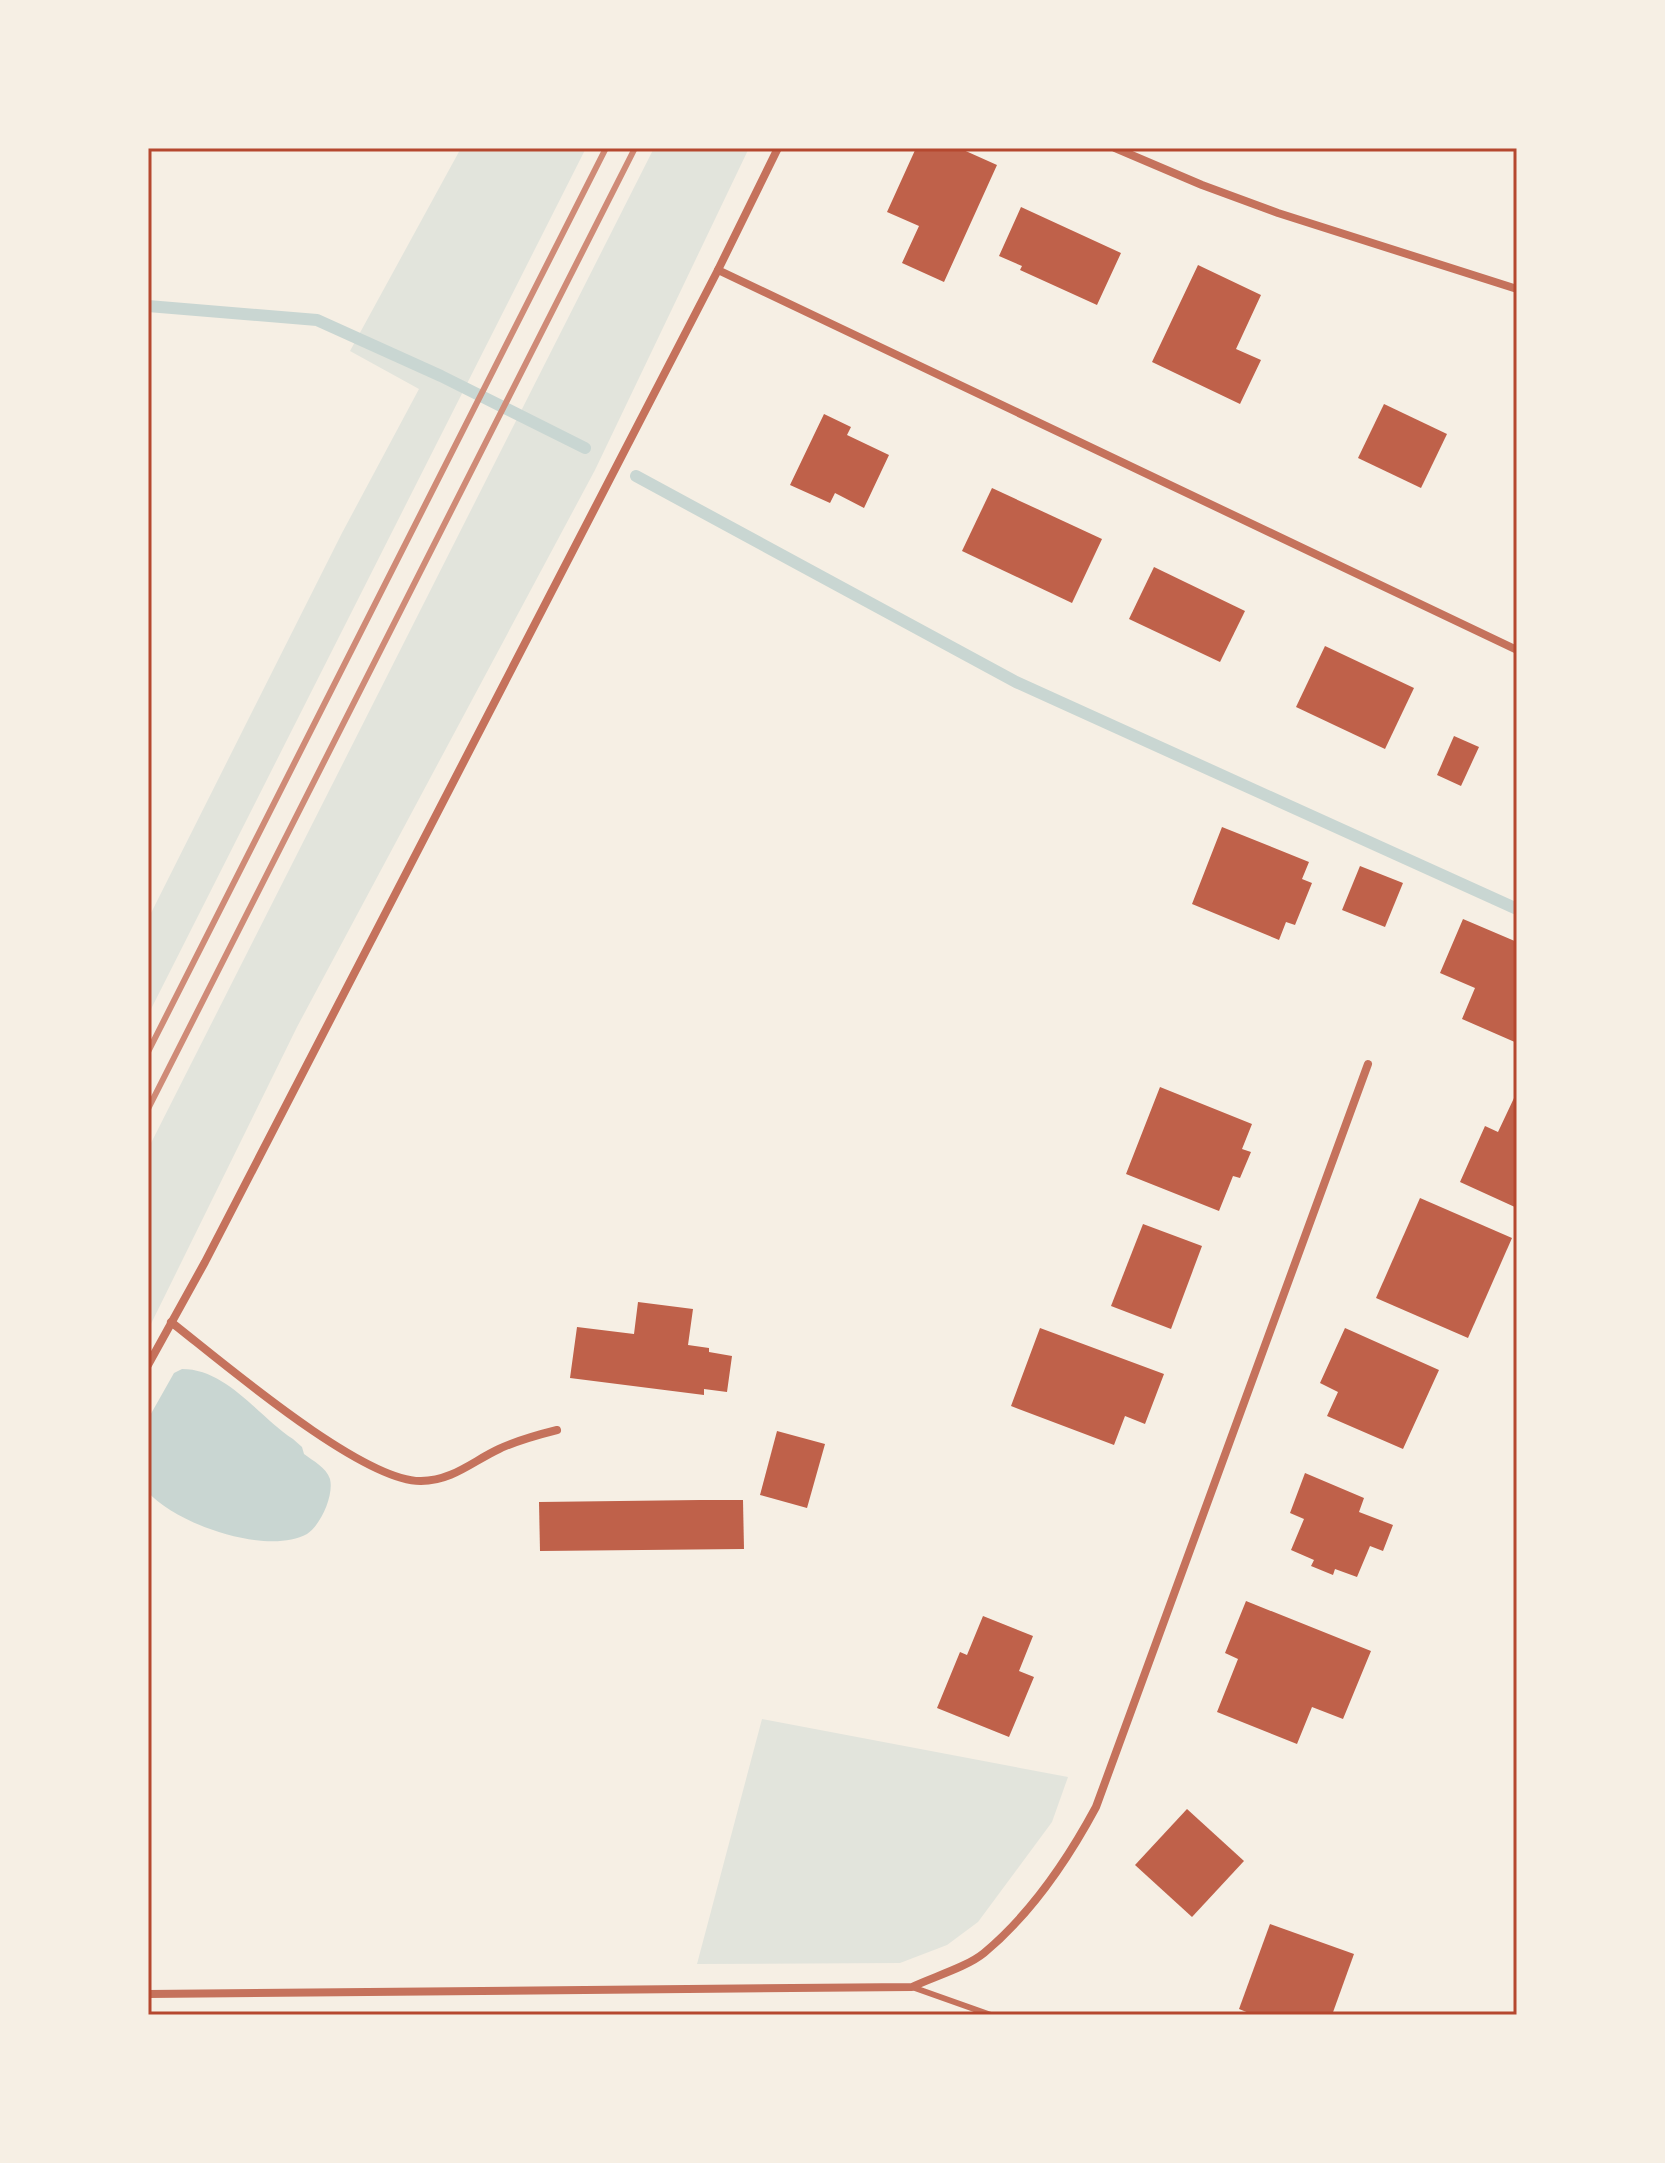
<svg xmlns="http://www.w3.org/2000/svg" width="1665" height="2163" viewBox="0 0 1665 2163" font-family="Commissioner,sans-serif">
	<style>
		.green { fill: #e2e4dc }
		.water { fill: #c9d6d2 }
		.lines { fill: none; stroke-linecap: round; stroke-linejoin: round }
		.stream { stroke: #c9d6d2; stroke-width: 12 }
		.building { fill: #bf614a }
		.service { stroke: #c5725c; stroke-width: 6 }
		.minor { stroke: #c5725c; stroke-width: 8 }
		.rail { stroke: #cf8b77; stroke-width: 6 }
		.neatline { fill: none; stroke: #b5482f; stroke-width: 3 }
	</style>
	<rect width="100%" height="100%" fill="#f6efe4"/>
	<g class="green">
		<polygon points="461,148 586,148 148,1015 148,919 342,533 419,389 350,351"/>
		<polygon points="654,148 749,148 595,470 297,1027 148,1330 148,1149"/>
		<polygon points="762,1719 1068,1777 1052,1822 978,1922 947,1945 900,1963 697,1964"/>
	</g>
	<path class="water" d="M182,1369C227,1369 258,1416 293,1439L302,1447L304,1454C313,1461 326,1467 330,1479C334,1495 321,1525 307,1534C267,1556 176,1524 148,1492V1419L174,1373Z"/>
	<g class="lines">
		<g class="stream">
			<polyline points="148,306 317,320 441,376 585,448"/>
			<polyline points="636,476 1016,682 1517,909"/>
		</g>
	</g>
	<g class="building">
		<polygon points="916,148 959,148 997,165 944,282 902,263 919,226 887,212"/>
		<polygon points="1021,207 1121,253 1097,305 1020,270 1022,266 999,256"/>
		<polygon points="1198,265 1261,295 1236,349 1261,360 1240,404 1152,362"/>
		<polygon points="1384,404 1447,434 1421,488 1358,458"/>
		<polygon points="824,414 851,427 847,435 889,455 864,508 835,493 830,503 790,485"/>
		<polygon points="992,488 1102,539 1072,603 962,551"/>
		<polygon points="1154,567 1245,611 1220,662 1129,619"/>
		<polygon points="1325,646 1414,688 1385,749 1296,707"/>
		<polygon points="1454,736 1479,747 1461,786 1437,775"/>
		<polygon points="1222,827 1309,862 1302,879 1312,883 1295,925 1286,922 1279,940 1192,904"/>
		<polygon points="1360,866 1403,883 1385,927 1342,910"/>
		<polygon points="1463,919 1517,942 1517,1043 1462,1019 1475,988 1440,973"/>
		<polygon points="1160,1087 1252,1124 1242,1149 1251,1152 1240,1178 1233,1176 1219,1211 1126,1174"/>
		<polygon points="1514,1098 1517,1100 1517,1208 1460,1182 1485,1126 1498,1132"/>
		<polygon points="1420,1198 1512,1238 1468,1338 1376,1298"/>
		<polygon points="1143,1224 1202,1246 1171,1329 1111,1306"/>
		<polygon points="638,1302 693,1309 688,1345 709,1348 709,1352 732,1356 727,1392 704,1389 704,1395 570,1378 577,1327 634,1334"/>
		<polygon points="1040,1328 1164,1374 1145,1424 1125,1416 1114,1445 1011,1406"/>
		<polygon points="1345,1328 1439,1370 1403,1449 1327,1416 1338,1392 1320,1383"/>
		<polygon points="777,1431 825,1444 807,1508 760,1495"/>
		<polygon points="1305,1473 1364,1498 1359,1512 1393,1525 1383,1551 1370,1546 1357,1577 1335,1569 1333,1575 1311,1566 1314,1560 1291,1550 1304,1519 1290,1513"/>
		<polygon points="700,1500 743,1500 744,1549 540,1551 539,1502"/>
		<polygon points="1246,1601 1371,1651 1343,1719 1312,1707 1297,1744 1217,1712 1238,1659 1225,1653"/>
		<polygon points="983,1616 1033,1636 1019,1671 1034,1677 1009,1737 937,1708 960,1652 967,1655"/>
		<polygon points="1187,1809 1244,1861 1192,1917 1135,1865"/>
		<polygon points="1270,1924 1354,1954 1332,2015 1254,2015 1239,2009"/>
	</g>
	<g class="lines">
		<polyline class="service" points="912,1987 991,2015"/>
		<g class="minor">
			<polyline points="1115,148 1202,185 1278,213 1517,289"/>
			<polyline points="718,270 1517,650"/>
			<path d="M171,1322C221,1361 362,1482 421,1481C452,1481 473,1461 499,1449C518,1440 537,1435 557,1430"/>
			<polyline points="148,1365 205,1262 718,270 778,148"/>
			<path d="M148,1994L912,1987C933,1977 967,1967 984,1953C1032,1913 1067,1861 1096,1807L1368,1064"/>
		</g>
		<g class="rail">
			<polyline points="148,1052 606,148"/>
			<polyline points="148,1109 635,148"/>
		</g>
	</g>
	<rect width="1665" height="2163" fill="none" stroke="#f6efe4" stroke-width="300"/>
	<rect x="150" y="150" width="1365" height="1863" class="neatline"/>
</svg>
